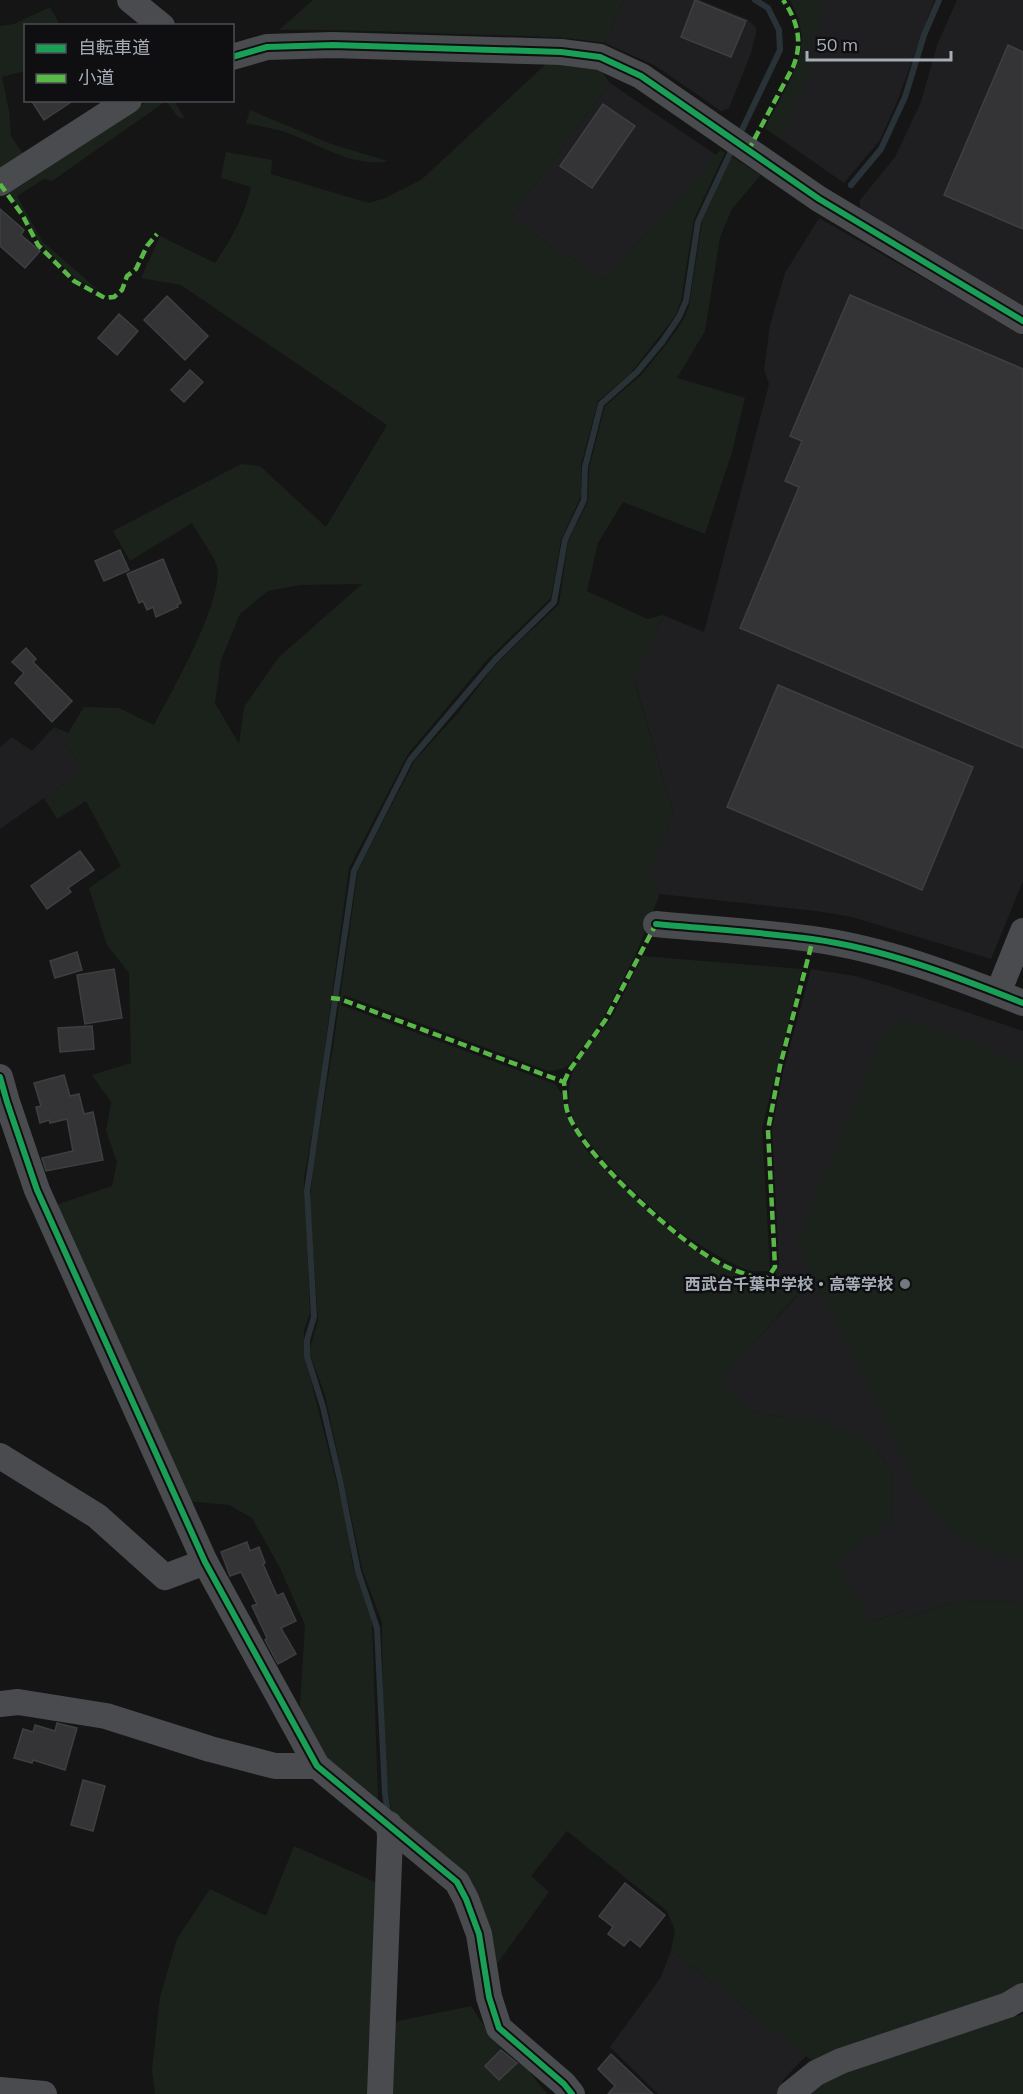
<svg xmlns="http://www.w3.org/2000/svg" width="1023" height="2094" viewBox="0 0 1023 2094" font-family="Mulish,'Noto Sans JP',sans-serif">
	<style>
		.built { fill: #1f1f21 }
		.green { fill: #1b221c; fill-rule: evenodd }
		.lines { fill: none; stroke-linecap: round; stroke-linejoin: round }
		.stream { stroke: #293236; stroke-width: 6 }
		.building { fill: #343436; stroke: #3d3f41; stroke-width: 1.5 }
		.minor { stroke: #494b4e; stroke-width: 26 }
		.quiet { stroke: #58b947; stroke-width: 4.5; stroke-dasharray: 9 4.5; stroke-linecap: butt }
		.cycleway-casing { stroke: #0f0f11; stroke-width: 10 }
		.cycleway { stroke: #1a9f57; stroke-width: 6 }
		.poi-dot { fill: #73787e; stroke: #0f0f11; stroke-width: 2 }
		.labels { text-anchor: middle; stroke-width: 5; stroke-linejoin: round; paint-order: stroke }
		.poi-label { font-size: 16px; font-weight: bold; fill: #a6adb6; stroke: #0f0f11; text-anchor: end }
	</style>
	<rect width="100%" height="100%" fill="#151515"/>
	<g class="built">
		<polygon points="624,0 700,0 747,19 756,27 756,33 751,53 729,108 721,111 656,66 605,43"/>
		<polygon points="790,0 934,0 899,97 880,140 844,183 765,128 792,77 801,53 802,38 798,17"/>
		<polygon points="957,0 1023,0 1023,306 860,210 860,200 895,157 921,102 937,45"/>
		<polygon points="610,83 716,155 605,279 510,219"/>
		<polygon points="819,218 1023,335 1023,881 991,959 852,917 816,911 660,894 646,877 674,815 634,679 663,615 704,632 769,384 764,370 770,325 785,273"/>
		<polygon points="54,727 84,770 0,829 0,747 12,737 32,751"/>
		<polygon points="811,969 855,976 886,985 1023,1031 1023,1602 955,1601 905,1619 904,1611 871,1622 837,1564 892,1518 893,1474 874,1445 782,1417 748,1411 721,1384 732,1366 797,1296 775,1273 779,1265 772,1129 783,1072"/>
		<polygon points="671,1950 806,2056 783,2080 779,2094 658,2094 610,2047 661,1977"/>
	</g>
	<g class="green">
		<path d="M313,0H624L605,43C557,35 507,36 458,34C399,32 339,29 279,30Z"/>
		<path d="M790,0H818L816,3L824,16L822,21L820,20L806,52L816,58L779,138L765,128C786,88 820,45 790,0Z"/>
		<polygon points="50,7 60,25 26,26 25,71 2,77 9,111 11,136 23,154 0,171 0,26 14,24"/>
		<path d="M546,64L600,69L610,83L510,219L605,279L720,150L725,153L694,219L681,301L676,315L630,374L598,401L581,465V496L561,540L551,598L485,662L408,754L349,868L318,1098L304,1179L310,1313L304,1330V1353L344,1512L353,1566L372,1623L378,1798L383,1812L347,1785L299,1722L305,1625L280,1568L252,1518L229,1505L185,1501L50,1207L112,1186L117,1162L106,1131L111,1102L92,1075L131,1063L129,973L107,945L89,888L121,866L86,801L57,819L44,798L84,770L54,727L68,733L84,707L119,708L154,725C171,693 224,600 217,567C215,557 197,533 192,523L130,561L113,531L241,464L260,466L326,527L387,425L181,285L141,278L160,236L215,263C231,240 245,215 251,187L221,178L226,152L272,160L271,174L369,203L385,198L421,180ZM362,584L278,658L244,707L239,744L215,703L221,660L240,614L268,591L300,585Z"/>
		<polygon points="148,101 174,101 185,119 178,117 166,101 52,181 44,179 17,196 42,241 98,290 76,279 39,242 23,213 8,193"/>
		<path d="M250,110L331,144L388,161C351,168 316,142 282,131C270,128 258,126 246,123Z"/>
		<polygon points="731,156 761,175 732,209 720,237 705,331 677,378 745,398 732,452 705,534 623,502 598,543 587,591 647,619 663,615 634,680 674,815 647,876 660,894 636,954 601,1022 569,1065 562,1069 548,1071 344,995 341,1005 555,1084 562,1094 568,1119 586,1150 680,1239 705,1257 750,1278 760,1280 772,1276 775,1273 797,1295 733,1366 722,1384 748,1411 782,1417 825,1421 874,1445 893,1474 892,1518 838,1564 871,1622 905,1611 905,1619 955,1601 1023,1602 1023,1983 1014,1990 816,2064 671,1950 675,1931 667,1911 567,1831 531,1876 549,1892 492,1971 461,1870 411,1828 392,1817 387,1782 383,1723 382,1622 363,1572 325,1395 309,1352 318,1320 310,1204 312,1174 333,1047 358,870 415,760 459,712 495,665 559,604 568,542 588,501 589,468 605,406 641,375 668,342 683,320 689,306 702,222"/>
		<path d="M642,956L802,969L762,1128L770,1268L768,1271C760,1272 753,1272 745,1269C730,1264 700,1245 686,1236C659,1217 580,1143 571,1113C568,1104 568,1092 570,1082C574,1058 596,1040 609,1021C622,1001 631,977 642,956Z"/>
		<path d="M910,1019L1023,1063V1557C1000,1558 964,1545 948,1529C938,1518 930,1506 921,1495L796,1243L885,1029Z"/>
		<polygon points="294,1846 384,1886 376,2094 155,2094 152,2070 160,1997 177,1939 210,1889 266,1916"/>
		<path d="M471,2006L488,2032L502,2049L485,2066L499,2080L520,2060C531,2070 537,2084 548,2094H387L393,2022Z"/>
		<polygon points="1023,2014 1023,2094 806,2094 840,2073"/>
	</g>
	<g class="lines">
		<g class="stream">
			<polyline points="739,136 780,50 779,30 768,8 755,0"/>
			<polyline points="851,185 881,149 905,97 924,35 939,0"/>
			<polyline points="388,1815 385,1793 377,1628 358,1571 340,1480 323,1407 307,1356 307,1340 314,1317 307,1191 354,871 410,760 495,660 554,602 565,540 584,500 585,467 601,404 637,372 662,342 679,317 686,301 698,222 733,147"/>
		</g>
	</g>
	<g class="building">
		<polygon points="695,0 746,21 731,57 681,37"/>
		<polygon points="1008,45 1023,52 1023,229 944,195"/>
		<polygon points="31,100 74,100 44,120"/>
		<polygon points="603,104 635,126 592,188 560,166"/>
		<polygon points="0,209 24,230 21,235 40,251 25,268 0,246"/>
		<polygon points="850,295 1023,369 1023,748 740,628 799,487 785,481 802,441 790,436"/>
		<polygon points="167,296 208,336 185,360 144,320"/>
		<polygon points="119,314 138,331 117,355 98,338"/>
		<polygon points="190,370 203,382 184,402 171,390"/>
		<polygon points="120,550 129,570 104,581 95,561"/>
		<polygon points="163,559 181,603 177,605 178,607 156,617 153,607 147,610 143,601 139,603 127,574"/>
		<polygon points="26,648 36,659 33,662 72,701 52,722 15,683 24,673 12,662"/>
		<polygon points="778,685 973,767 922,890 727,807"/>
		<polygon points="80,851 94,870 68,888 71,892 47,909 31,886"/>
		<polygon points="77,952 82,970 55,978 50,961"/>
		<polygon points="114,969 122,1018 85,1024 77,975"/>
		<polygon points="92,1026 94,1049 60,1052 58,1028"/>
		<polygon points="64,1075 70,1096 79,1094 84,1114 93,1112 103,1160 46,1171 42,1158 73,1151 67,1119 50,1123 49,1120 40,1123 36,1107 41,1106 34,1083"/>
		<polygon points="247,1542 250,1551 259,1547 265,1563 263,1564 277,1596 283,1593 296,1621 281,1628 296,1654 278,1664 265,1640 267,1638 252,1606 257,1604 241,1572 230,1576 221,1552"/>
		<polygon points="57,1723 77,1728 65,1770 33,1760 32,1763 14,1758 23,1729 33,1732 35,1725 55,1731"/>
		<polygon points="83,1780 105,1786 93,1831 71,1825"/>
		<polygon points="625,1883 665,1915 640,1947 630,1939 624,1946 608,1934 613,1927 599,1916"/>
		<polygon points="501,2050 517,2063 499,2080 485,2066"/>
		<polygon points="611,2054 653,2094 608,2094 615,2086 598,2069"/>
	</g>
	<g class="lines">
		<g class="minor">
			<polyline points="130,0 162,26"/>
			<polyline points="232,57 267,47 333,45 561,52 600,57 641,76 819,199 1023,321"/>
			<polyline points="0,183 129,100"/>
			<path d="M656,924C708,929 760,932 812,939C885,949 955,976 1023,1003"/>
			<polyline points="998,993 1023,931"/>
			<polyline points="0,1077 7,1102 37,1190 205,1562 317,1766 457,1882 466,1899 479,1934 489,1997 499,2028 564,2084 572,2094"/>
			<polyline points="0,1456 97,1516 165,1577 205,1562"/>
			<polyline points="0,1704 18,1702 106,1716 210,1749 275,1766 317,1766"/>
			<polyline points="0,2090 44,2094"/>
			<polyline points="380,2094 390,1837 389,1824"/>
			<polyline points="790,2094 816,2073 841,2061 1008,2005 1023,1996"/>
		</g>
		<g class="quiet">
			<path d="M748,151L793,67C803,43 798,21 783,0"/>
			<polyline points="0,184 23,216 38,245 74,281 105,298 114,297 122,290 127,276 136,269 147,246 157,234"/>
			<path d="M331,998L340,999L564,1082C565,1091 565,1102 567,1110C578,1151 676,1239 714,1260C730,1270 747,1275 766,1280L775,1267L768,1130L780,1066L813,939"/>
			<polyline points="564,1082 569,1071 606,1019 656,924"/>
		</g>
		<g class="cycleway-casing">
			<g id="cycleway">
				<polyline points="232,57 267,47 333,45 561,52 600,57 641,76 819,199 1023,321"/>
				<path d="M656,924C708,929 760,932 812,939C885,949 955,976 1023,1003"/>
				<polyline points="0,1077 7,1102 37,1190 205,1562 317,1766 457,1882 466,1899 479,1934 489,1997 499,2028 564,2084 572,2094"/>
			</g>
		</g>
		<use href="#cycleway" class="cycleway"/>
	</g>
	<circle class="poi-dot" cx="905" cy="1284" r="6"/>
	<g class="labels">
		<g class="poi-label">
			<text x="893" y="1290">西武台千葉中学校・高等学校</text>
		</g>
	</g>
	<rect x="24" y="24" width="210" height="78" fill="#0f0f11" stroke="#4b4e53" stroke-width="1.5"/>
	<rect x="36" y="44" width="30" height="9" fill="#1a9f57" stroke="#4b4e53" stroke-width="1.5"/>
	<text x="78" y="54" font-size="18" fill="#a6adb6">自転車道</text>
	<rect x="36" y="74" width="30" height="9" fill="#58b947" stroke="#4b4e53" stroke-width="1.5"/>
	<text x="78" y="84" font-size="18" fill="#a6adb6">小道</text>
	<path d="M807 51v9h144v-9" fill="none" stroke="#a6adb6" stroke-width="3"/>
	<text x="816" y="51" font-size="18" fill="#a6adb6" stroke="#0f0f11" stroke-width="4.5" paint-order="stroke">50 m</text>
</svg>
